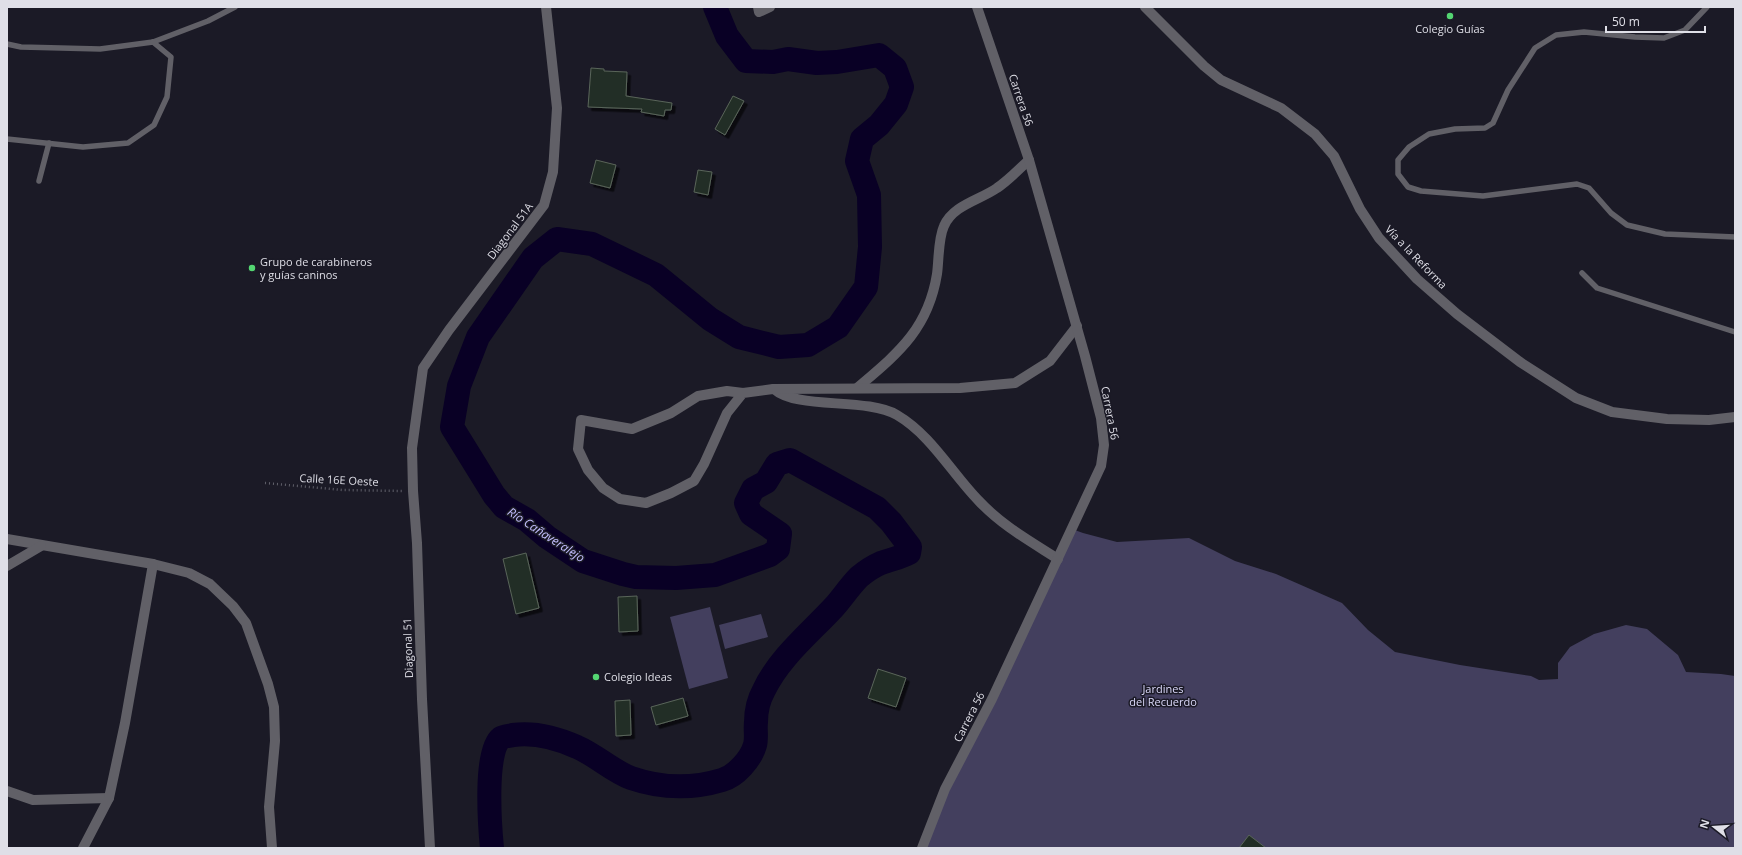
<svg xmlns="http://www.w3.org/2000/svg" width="1742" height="855" viewBox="0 0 1742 855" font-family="'Open Sans',sans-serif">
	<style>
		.green { fill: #433f5e }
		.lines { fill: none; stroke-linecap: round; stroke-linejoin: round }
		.river { stroke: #090025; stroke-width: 24 }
		.building { fill: #242f26; stroke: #59655a; filter: url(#shadow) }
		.path { stroke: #60606a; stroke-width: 2.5; stroke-dasharray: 1 3; stroke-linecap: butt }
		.service { stroke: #616067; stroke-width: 5.5 }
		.minor { stroke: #616067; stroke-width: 10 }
		.tertiary { stroke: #616067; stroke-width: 10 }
		.poi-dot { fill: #54d672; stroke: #1b1a26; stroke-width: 1.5 }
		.labels { text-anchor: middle; stroke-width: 3; stroke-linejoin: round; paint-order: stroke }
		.poi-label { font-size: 11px; fill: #dfdfe7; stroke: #1b1a26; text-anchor: start }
		.street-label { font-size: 11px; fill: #dfdfe7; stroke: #1b1a26 }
		.park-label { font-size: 11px; fill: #dbd9fa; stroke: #1b1a26 }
		.water-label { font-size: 12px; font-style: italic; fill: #c3befe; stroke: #1b1a26 }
	</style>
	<defs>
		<filter id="shadow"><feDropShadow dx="3.5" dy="3.5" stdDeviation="0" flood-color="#0009"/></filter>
	</defs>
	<rect width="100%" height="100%" fill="#1b1a26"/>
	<g class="green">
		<polygon points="1072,529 1083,533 1117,542 1189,538 1235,561 1276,574 1342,603 1368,630 1395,652 1460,665 1531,676 1539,680 1558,679 1558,663 1570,647 1594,634 1626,625 1647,629 1678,655 1686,672 1721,674 1735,676 1735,848 922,848"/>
		<polygon points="710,607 728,678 689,689 670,617"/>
		<polygon points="761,614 768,637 725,649 719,625"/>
	</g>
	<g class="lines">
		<path class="river" d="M492,848C490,828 484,751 501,738C504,736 509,736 513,735C535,732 557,738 577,747C596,755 612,771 631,778C660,788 692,789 722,780C736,776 751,759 755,745C757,738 755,729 756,722C756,712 759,699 764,690C779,658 810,633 834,607C842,598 850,586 859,577C865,572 874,566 881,563C891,559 900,558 909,553L910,547L891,522L877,508L790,460L777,464L766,482L753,489L746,503L751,514L780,534L778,549L770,555L715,575L676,578L636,577L623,574L583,561L547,537L527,520L504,507L494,495L452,427L459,386L478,337L533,258L557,239L592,244L656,275L710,319L739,337L779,347L808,345L838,327L866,287L870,247L869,195L857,161L862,139L879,125L896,104L902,87L895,68L879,55L837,62L817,63L788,59L773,62L746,61L727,36L715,7"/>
	</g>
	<g class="building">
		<polygon points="591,68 604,69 604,71 627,72 626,96 672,103 671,110 665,110 664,116 641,112 642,109 588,107"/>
		<polygon points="733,96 744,101 725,135 715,129"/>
		<polygon points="596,160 616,165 610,188 590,183"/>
		<polygon points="698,170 712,172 708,195 694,192"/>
		<polygon points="526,553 539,608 516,614 503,559"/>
		<polygon points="637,596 638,631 619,632 618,597"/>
		<polygon points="878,669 906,678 896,707 868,698"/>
		<polygon points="683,698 688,716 656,725 651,707"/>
		<polygon points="630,700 631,735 616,736 615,701"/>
		<polygon points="1249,835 1266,848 1239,848"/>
	</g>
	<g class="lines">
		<polyline class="path" points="265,483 343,490 402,491"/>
		<g class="service">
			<polyline points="1707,7 1685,30 1664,38 1635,37 1584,32 1556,35 1535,48 1508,90 1493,123 1485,128 1455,129 1429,134 1409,147 1398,160 1398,174 1408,187 1421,191 1483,196 1577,184 1589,188 1611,213 1627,225 1665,234 1735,237"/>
			<polyline points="7,44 21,47 100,49 153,42 208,21 235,7"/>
			<polyline points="7,139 83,147 128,143 154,125 167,97 171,57 153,42"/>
			<polyline points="39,181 49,143"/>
			<polyline points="1582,273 1597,288 1735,332"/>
		</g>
		<g class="minor">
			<polyline points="758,7 759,12 770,7"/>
			<path d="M857,388C897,354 928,330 937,274C939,260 938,239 944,226C953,205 980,200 997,188C1009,180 1019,169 1029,160"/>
			<path d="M774,389C797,410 866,397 897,415C931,435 951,472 978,500C1001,525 1030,541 1058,559"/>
			<polyline points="743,393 727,413 704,464 694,481 671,493 646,503 620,499 603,488 588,470 578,449 581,420 632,429 671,413 698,396 727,391 743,393 773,389 960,388 1015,383 1050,361 1077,326"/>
			<polyline points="7,539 153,564 189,573 210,584 233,606 246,623 268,684 274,707 275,741 269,807 272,848"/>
			<polyline points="7,566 41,546"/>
			<polyline points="7,791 33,800 109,798"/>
			<polyline points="83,848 109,798 125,723 153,564"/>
			<polyline points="430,848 422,699 417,543 413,491 412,448 423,368 449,330 544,205 553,172 557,108 546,7"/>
		</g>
		<g class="tertiary">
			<polyline points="1145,7 1204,66 1221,80 1281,108 1315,134 1334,156 1360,209 1379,238 1417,279 1457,314 1520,362 1576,398 1612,412 1667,419 1709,420 1735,417"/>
			<polyline points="922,848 945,789 992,699 1101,466 1104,445 1101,418 1085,356 1029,160 977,7"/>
		</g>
	</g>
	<g class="poi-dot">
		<circle cx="1450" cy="16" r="4"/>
		<circle cx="252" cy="268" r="4"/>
		<circle cx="596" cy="677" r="4"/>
	</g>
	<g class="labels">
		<g class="poi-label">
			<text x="1450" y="33" text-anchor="middle">Colegio Guías</text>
			<text x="260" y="266">Grupo de carabineros<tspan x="260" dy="13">y guías caninos</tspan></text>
			<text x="604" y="681">Colegio Ideas</text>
		</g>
		<g class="street-label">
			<text transform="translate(1021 100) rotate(71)" y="4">Carrera 56</text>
			<text transform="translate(510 231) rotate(-53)" y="4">Diagonal 51A</text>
			<text transform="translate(1416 257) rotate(46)" y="4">Vía a la Reforma</text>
			<text transform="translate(1110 413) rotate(79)" y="4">Carrera 56</text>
			<text transform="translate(339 480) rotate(3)" y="4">Calle 16E Oeste</text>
			<text transform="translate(408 648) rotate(-92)" y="4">Diagonal 51</text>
			<text transform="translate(969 717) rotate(-63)" y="4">Carrera 56</text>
		</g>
		<g class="park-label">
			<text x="1163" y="693">Jardines<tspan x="1163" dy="13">del Recuerdo</tspan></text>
		</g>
		<g class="water-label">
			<text transform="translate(546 535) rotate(33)" y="4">Río Cañaveralejo</text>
		</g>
	</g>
	<rect width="1742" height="855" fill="none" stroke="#dfdfe7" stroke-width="16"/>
	<g transform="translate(1714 827) rotate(287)" stroke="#1b1a26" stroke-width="3" paint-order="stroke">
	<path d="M0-3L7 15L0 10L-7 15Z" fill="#dfdfe7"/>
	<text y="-6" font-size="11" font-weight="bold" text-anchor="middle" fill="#dfdfe7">N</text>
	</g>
	<path d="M1606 26v6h99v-6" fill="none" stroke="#dfdfe7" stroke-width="2"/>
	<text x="1612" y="26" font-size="12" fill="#dfdfe7" stroke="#1b1a26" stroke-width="3" paint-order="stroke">50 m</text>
</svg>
